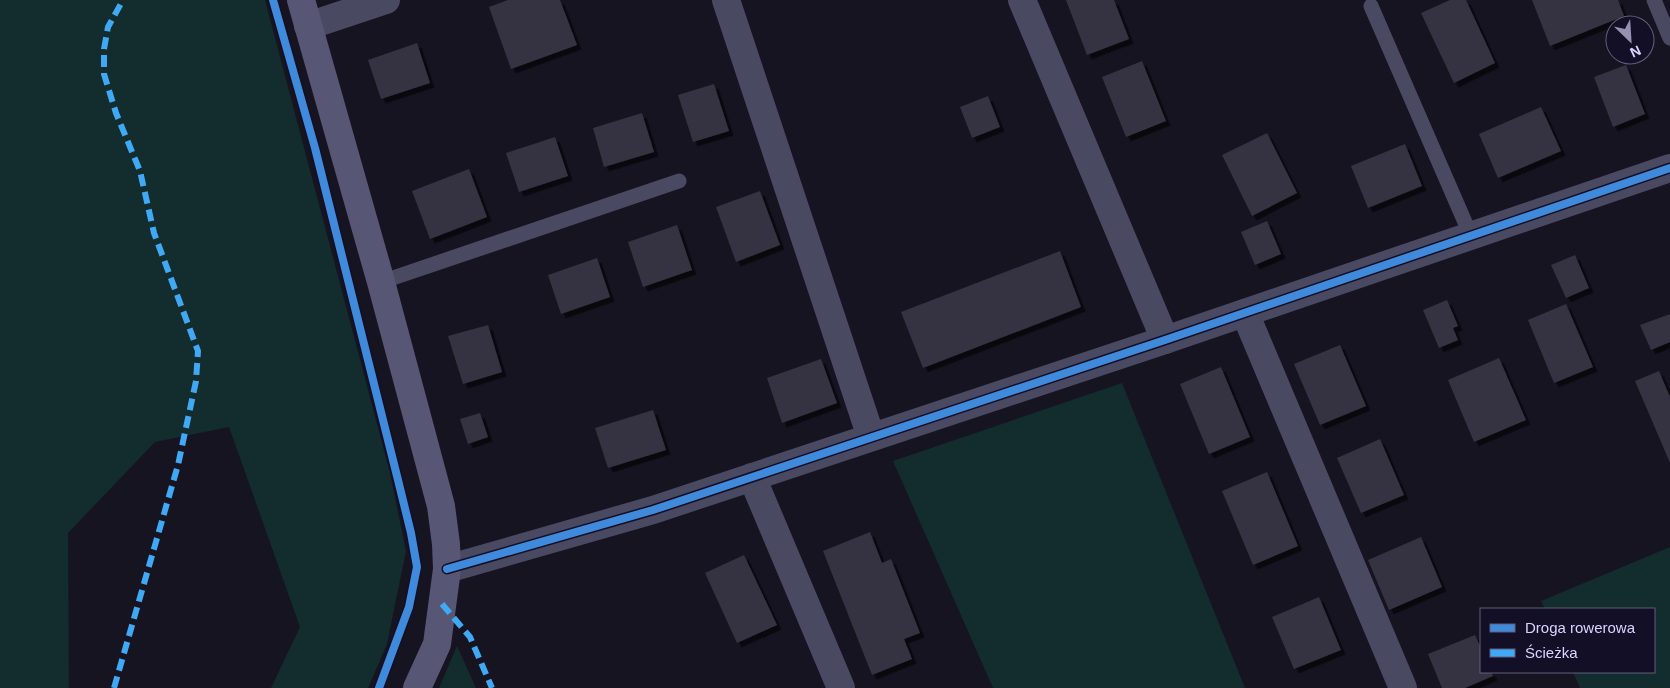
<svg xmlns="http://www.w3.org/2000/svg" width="1670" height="688" viewBox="0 0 1670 688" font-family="Helvetica,sans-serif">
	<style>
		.green { fill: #132c2d }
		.building { fill: #343243; filter: url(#shadow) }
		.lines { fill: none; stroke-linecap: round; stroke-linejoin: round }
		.lane { stroke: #4a4962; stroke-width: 15 }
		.street { stroke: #4a4962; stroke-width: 28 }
		.secondary { stroke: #575674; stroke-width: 28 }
		.quiet { stroke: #3fa9f5; stroke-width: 6; stroke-dasharray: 12 6; stroke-linecap: butt }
		.cycleway-casing { stroke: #130f26; stroke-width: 11 }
		.cycleway { stroke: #408adc; stroke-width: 8 }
	</style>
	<defs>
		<filter id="shadow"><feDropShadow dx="4.5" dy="4.5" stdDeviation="0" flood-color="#0009"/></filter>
	</defs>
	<rect width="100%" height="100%" fill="#161421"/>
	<g class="green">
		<polygon points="0,0 265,0 390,473 406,551 387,644 368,688 271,688 300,627 229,427 155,442 68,533 69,688 0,688"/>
		<polygon points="1122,383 1245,688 993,688 893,461"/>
		<polygon points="1670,547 1670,688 1580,688 1573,672 1654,672 1654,609 1545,609 1541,601"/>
		<polygon points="457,646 476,688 439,688"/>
	</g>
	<g class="building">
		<polygon points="508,0 560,0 577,45 511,69 489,7"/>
		<polygon points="1066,0 1114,0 1129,39 1087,55"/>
		<polygon points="1450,0 1466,0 1495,63 1454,83 1421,13"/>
		<polygon points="1532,0 1618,0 1624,16 1550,46"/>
		<polygon points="417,43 430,83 381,99 368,60"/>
		<polygon points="1142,61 1166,121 1126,137 1102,77"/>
		<polygon points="1626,65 1645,114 1613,127 1594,77"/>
		<polygon points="714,84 729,131 693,142 678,95"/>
		<polygon points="988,96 1000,127 972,138 960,107"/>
		<polygon points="1541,107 1561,151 1498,178 1479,134"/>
		<polygon points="642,113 654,152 604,167 593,128"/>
		<polygon points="1267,133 1297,193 1252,216 1222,155"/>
		<polygon points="555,137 568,176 519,192 506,153"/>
		<polygon points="1405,144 1422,186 1368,208 1351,166"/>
		<polygon points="469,169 487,217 430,239 412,191"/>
		<polygon points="760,191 780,245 736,262 716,207"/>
		<polygon points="1267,221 1281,254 1255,265 1241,232"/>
		<polygon points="677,225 692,270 643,287 628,242"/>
		<polygon points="1060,251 1081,307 923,368 901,312"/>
		<polygon points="1575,255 1589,288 1566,298 1551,265"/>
		<polygon points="597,258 610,297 561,314 548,275"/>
		<polygon points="1447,300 1458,326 1453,328 1458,340 1439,348 1423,310"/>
		<polygon points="1566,304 1593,367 1554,383 1528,320"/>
		<polygon points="1670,314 1670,342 1651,350 1640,325"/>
		<polygon points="488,325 502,372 463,384 448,336"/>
		<polygon points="1340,345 1366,406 1320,425 1294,364"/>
		<polygon points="1499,358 1526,420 1474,442 1448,380"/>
		<polygon points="821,359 837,403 782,423 767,378"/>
		<polygon points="1221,367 1250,437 1209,454 1180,384"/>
		<polygon points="1659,371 1670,397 1670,463 1635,381"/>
		<polygon points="653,410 666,450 608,468 595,428"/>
		<polygon points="480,413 488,437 468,444 460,419"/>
		<polygon points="1380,439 1404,495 1361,513 1337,458"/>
		<polygon points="1267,472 1298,546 1253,565 1222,491"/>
		<polygon points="870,532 882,563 891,559 920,633 904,639 912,659 872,675 823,551"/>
		<polygon points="1421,537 1442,587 1389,610 1368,560"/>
		<polygon points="744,555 777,625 737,643 705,573"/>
		<polygon points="1319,597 1341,650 1294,669 1272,617"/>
		<polygon points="1475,635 1481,648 1481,672 1491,672 1493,676 1465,688 1442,688 1428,654"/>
	</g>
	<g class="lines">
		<g class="lane">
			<polyline points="1654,0 1670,38"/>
			<polyline points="1371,6 1471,236"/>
			<polyline points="381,282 679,181"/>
		</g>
		<g class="street">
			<polyline points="726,0 871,437"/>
			<polyline points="1022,0 1165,340"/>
			<polyline points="308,26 386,0"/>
			<polyline points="1245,313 1403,688"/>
			<polyline points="752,477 841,688"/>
			<polyline points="447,569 653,510 1165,340 1670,168"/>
		</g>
		<polyline class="secondary" points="301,0 381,282 441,506 446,544 447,569 437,644 417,688"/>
		<g class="quiet">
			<polyline points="442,604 470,637 492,688"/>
			<polyline points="114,688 178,465 196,381 198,351 154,233 140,171 116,113 104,74 104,49 108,27 123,0"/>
		</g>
		<g class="cycleway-casing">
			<g id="cycleway">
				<polyline points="273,0 315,148 398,480 411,533 417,567 409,607 379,688"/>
				<polyline points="447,569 653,510 1165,340 1670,168"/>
			</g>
		</g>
		<use href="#cycleway" class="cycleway"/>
	</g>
	<rect x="1480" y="608" width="175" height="65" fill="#130f26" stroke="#625e7d"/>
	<rect x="1490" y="624" width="25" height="8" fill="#408adc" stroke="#625e7d"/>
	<text x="1525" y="633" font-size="15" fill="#d9d4ff">Droga rowerowa</text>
	<rect x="1490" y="649" width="25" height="8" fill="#3fa9f5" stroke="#625e7d"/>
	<text x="1525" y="658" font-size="15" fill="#d9d4ff">Ścieżka</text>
	<g transform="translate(1630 40) rotate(155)"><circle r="24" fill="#130f26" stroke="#625e7d"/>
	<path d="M0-4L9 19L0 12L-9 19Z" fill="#9591b1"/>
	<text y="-8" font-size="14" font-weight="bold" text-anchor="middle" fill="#d9d4ff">N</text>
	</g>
</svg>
